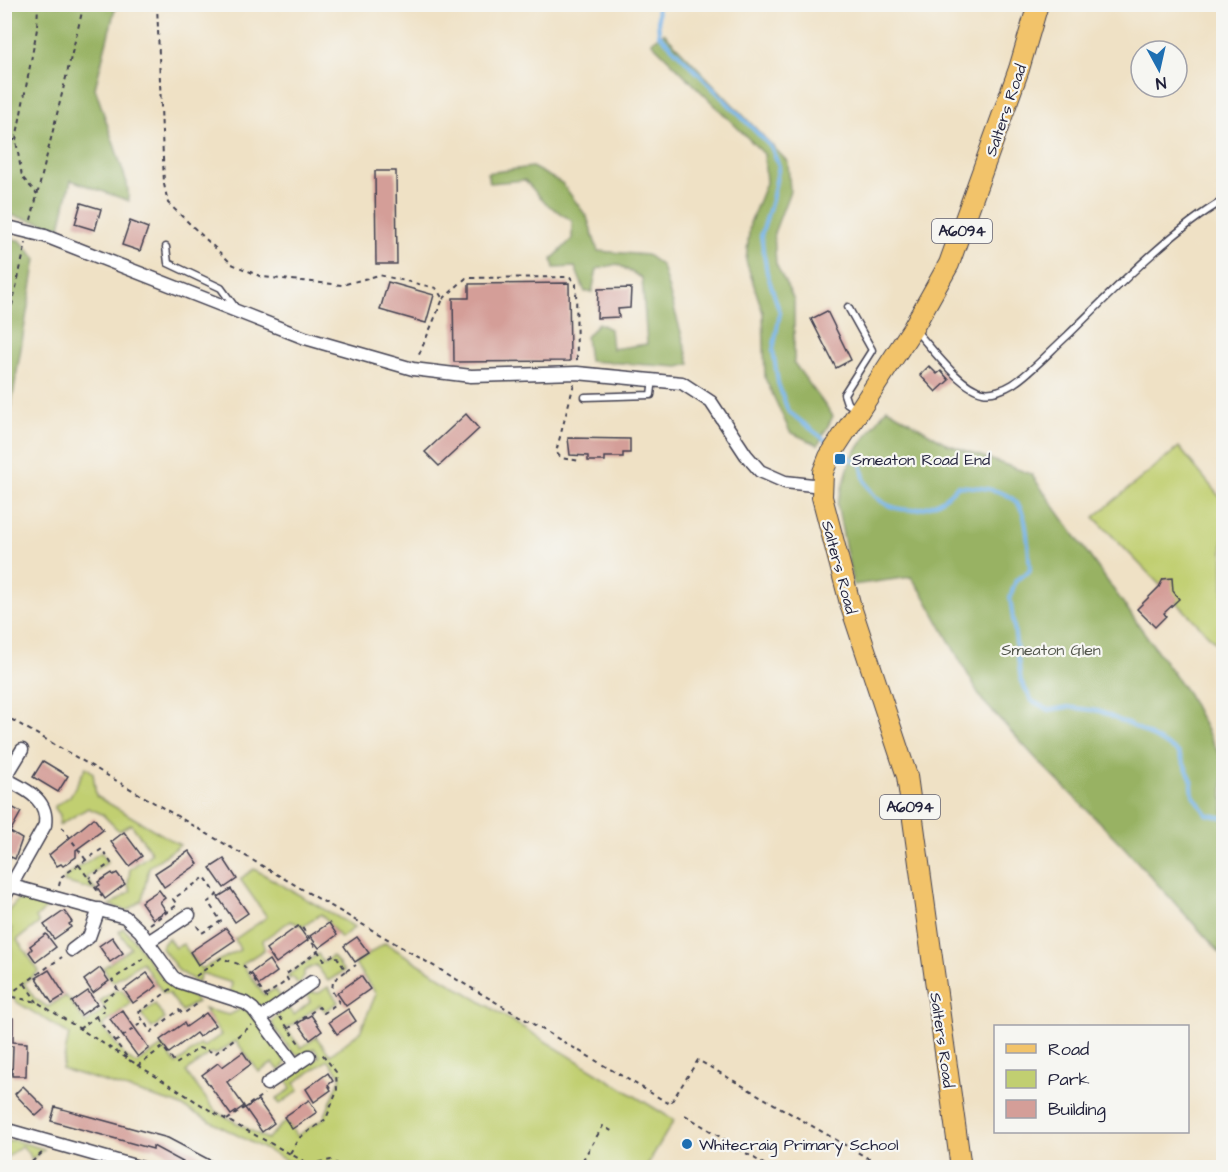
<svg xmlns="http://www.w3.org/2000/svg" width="1228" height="1172" viewBox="0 0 1228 1172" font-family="'Architects Daughter',sans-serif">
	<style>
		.green { fill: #c1cf71; stroke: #727856; stroke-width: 1.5 }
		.forest { fill: #98b263; stroke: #5d6a4f; stroke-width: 1.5 }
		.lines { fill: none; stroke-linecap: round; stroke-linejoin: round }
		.stream { stroke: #75b3e8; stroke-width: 4 }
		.building { fill: #d49e98 }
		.lane-casing { stroke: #413f50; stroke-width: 9 }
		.street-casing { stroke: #413f50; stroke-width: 15 }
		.primary-casing { stroke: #413f50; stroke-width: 22 }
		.path { stroke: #413f50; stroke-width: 2; stroke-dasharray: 4.5 4.5; stroke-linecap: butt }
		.lane { stroke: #fff; stroke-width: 6 }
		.street { stroke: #fff; stroke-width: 12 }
		.primary { stroke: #f2c36a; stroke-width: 20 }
		.street-bridge-casing { stroke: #413f50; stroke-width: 15; stroke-linecap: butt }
		.street-bridge { stroke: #fff; stroke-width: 12 }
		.poi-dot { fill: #1f6fb2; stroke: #f6f6f2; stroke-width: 2 }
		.labels { text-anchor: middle; stroke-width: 4.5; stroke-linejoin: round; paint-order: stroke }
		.shield { fill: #f6f6f2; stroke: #626272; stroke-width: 1.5 }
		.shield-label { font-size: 15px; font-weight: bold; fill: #22223b }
		.street-label { font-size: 16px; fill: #22223b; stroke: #f6f6f2 }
		.poi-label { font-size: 16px; fill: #22223b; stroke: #f6f6f2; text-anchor: start }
		.park-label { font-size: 16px; fill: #52564b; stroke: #f6f6f2 }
	</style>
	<rect width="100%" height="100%" fill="#f6f6f2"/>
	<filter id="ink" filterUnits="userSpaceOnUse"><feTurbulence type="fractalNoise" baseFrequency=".0167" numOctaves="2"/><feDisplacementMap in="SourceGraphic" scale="12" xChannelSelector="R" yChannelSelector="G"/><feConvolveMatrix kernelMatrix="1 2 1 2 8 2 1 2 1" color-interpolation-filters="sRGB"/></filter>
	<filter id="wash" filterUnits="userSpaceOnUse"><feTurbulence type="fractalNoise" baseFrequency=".008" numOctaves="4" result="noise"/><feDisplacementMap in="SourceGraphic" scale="24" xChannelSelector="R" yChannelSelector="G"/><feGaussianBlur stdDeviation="1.35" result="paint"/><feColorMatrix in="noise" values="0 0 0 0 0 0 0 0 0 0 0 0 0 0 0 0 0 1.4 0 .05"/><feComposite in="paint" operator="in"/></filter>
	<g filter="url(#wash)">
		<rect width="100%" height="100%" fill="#efe1c5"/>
		<g class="green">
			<polygon points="1179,447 1223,501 1223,642 1216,643 1094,517"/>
			<polygon points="86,767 93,773 96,796 180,845 149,867 142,900 127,911 110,905 131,891 128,885 130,869 152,853 131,824 119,831 102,814 88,808 59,825 60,815 54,807 70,796"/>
			<polygon points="101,852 108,862 86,877 96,891 64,882 65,877"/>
			<polygon points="254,869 355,927 341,938 321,914 304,926 290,921 263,940 264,950 242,964 264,995 275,989 280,996 280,999 264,1008 230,992 232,983 201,973 198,983 179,971 161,947 168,938 175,948 183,944 201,969 240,950 235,939 267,917 240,879"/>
			<polygon points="26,899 50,905 36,918 39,923 17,940 39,971 24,983 35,999 48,1007 66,996 86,1023 105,1009 100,1001 116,990 122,990 131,1003 102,1026 125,1056 136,1064 162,1046 176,1064 201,1044 203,1047 221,1035 204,1009 229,1015 243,1008 251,1014 286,1062 280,1071 273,1063 259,1072 236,1041 214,1055 212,1052 186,1072 216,1112 267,1139 286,1121 297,1136 324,1118 341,1077 328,1060 294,1083 299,1090 280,1104 276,1099 291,1089 287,1079 320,1056 314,1048 302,1055 293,1053 273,1026 272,1021 287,1007 294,1015 310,1002 307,992 319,993 328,987 338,1002 325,1011 320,1005 286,1029 301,1048 316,1037 330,1055 360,1032 376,994 355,964 385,943 674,1120 646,1167 299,1167 177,1104 62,1069 69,1034 18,1003 5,991 5,966 11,959 12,929 8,925 9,910 18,900"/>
			<path d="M123,928C142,945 152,972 173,988C181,994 191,993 197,1002L182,1011L169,994L163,993L142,962L113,982L103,968L131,948L119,932Z"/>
			<polygon points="318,954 323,962 333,956 344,971 328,981 316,965 304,971 304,976 300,983 297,983 293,977 289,979 288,975"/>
			<polygon points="155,1004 165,1019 152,1028 141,1014"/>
			<polygon points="13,1140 14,1140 44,1149 32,1159 22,1145 5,1159 5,1143"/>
		</g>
		<g class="forest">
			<polygon points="5,4 116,5 95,88 127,183 129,201 71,180 60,227 5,214"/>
			<polygon points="664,33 788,162 790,191 774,233 776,264 794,300 794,363 833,416 818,445 790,432 765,378 763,313 746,261 750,223 766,183 764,154 651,42"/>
			<polygon points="532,167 562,183 587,217 598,251 647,255 662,266 690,364 679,367 589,361 586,337 598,323 610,329 612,349 647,344 642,278 617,264 597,269 592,292 585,292 575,267 554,268 552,259 572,239 572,221 545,203 525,180 490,183 487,173"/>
			<polygon points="5,239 20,240 36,259 5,443"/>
			<polygon points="887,408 947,444 1031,474 1188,694 1223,762 1223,956 1122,845 1042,765 982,700 922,592 911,577 853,585 837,504 852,456"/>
		</g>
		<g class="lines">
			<g class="stream">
				<polyline points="657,4 659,34 771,147 779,166 772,200 761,236 767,273 780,313 773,350 778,383 788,411 830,444"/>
				<path d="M840,453L861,464C863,470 863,478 866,483C884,521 935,515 957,486C1030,489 1025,507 1030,571L1016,580L1010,597L1021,681L1032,701L1049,710L1068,707L1099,711L1139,729L1178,752L1191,778L1193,795L1206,814L1224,818"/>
			</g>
		</g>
		<g id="blocks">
			<g class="building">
				<polygon points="375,171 396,171 397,264 376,264"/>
				<polygon points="81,203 101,209 95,230 75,224"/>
				<polygon points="130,221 148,228 140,251 122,245"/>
				<polygon points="388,282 434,295 426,323 380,310"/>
				<polygon points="569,283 570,361 454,362 453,298 469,298 469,284"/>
				<polygon points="631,288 630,308 618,309 619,317 597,318 598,289"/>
				<polygon points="827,311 851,360 836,368 811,319"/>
				<polygon points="929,366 937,374 941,371 949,380 936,392 920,375"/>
				<polygon points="466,414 479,429 439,466 425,452"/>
				<polygon points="568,438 630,439 630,453 623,453 623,457 605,457 605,461 588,461 588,456 570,455"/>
				<polygon points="1172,578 1173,591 1179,599 1164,613 1166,616 1155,627 1137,609 1159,587 1163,579"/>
				<polygon points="43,761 68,776 58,792 33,777"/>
				<polygon points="4,803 21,812 10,832 22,839 15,859 11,857 4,870"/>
				<polygon points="94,818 103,830 76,850 76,857 63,866 61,864 57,866 49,855"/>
				<polygon points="124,832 142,856 129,866 111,842"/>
				<polygon points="189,851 198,864 164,887 155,873"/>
				<polygon points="224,859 237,879 224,888 210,868"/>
				<polygon points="112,873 113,875 117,873 125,884 105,899 97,887 100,885 98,882"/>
				<polygon points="231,889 248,913 235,922 218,897"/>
				<polygon points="159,890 165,898 160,902 166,911 153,919 141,902"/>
				<polygon points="64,911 72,922 69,924 71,927 54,939 44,925"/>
				<polygon points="329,923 337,935 319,948 310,936"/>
				<polygon points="298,926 308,940 276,963 266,949"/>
				<polygon points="226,928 235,940 198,965 190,952"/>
				<polygon points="46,934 56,947 36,962 29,952 32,949 30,946"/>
				<polygon points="112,937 123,953 110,962 99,946"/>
				<polygon points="357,937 369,953 355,962 344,946"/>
				<polygon points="269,960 277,972 259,985 251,973"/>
				<polygon points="100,968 109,981 93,993 84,980"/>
				<polygon points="49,970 65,995 52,1003 36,978"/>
				<polygon points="147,973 157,986 133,1003 124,990"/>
				<polygon points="361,976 370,989 346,1006 337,993"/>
				<polygon points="88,991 97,1004 81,1015 72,1002"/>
				<polygon points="348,1009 356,1021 337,1034 329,1022"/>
				<polygon points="122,1010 149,1048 138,1057 110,1019"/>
				<polygon points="206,1013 215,1025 199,1037 196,1033 169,1053 160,1040 184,1023 186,1027"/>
				<polygon points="311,1015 322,1031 310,1040 298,1023"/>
				<polygon points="5,1018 13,1018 13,1042 27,1043 26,1076 12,1076 13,1046 4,1046"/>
				<polygon points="243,1052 251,1064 227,1082 244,1106 231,1115 202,1075 218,1063 222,1067"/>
				<polygon points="328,1073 333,1081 328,1085 331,1090 314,1102 306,1089"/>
				<polygon points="23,1086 45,1108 36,1116 15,1094"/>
				<polygon points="258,1100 274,1123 262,1132 245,1108"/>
				<polygon points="309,1100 317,1112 292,1129 284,1117"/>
				<polygon points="55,1107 168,1138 223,1167 192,1167 153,1146 153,1149 51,1121"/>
			</g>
		</g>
	</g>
	<g filter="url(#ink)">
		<use href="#blocks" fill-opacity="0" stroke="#413f50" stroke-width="1.5"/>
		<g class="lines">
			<g class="lane-casing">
				<g id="lane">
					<polyline points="166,247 168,263 221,288 237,310"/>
					<polyline points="848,307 872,350 844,394 847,403 856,409"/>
					<path d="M916,331C931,347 960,388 983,392C992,394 1005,389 1013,384C1033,371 1050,351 1068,335C1114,290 1169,232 1224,200"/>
					<polyline points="585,397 651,395 653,379"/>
				</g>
			</g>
			<g class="street-casing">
				<g id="street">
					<polyline points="45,236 305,338 413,369 471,376 577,373 682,383 711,402 746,455 760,471 785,482 822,486"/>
					<path d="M4,778C24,789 49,798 45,825L4,898"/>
					<polyline points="5,778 22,750"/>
					<polyline points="12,886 125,917 140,931 173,977 180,982 245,1003 253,1009 295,1065"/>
					<polyline points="148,942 189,915"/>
					<polyline points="72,950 89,937 99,909"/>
					<polyline points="261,1018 312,982"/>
					<polyline points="267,1084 309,1056"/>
					<polyline points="4,1129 142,1168"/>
				</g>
			</g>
			<g class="primary-casing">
				<polyline id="primary" points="961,1168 907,776 851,607 822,497 823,472 829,457 913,328 949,264 1019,69 1038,4"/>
			</g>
			<g class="path">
				<polyline points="157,4 164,184 168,203 232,264 262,277 342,285 379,275 436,288 443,299 418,357"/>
				<polyline points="16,140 37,29 38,4"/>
				<polyline points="4,146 10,140 16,140 22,177 37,194"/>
				<polyline points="31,220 84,4"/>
				<polyline points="443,299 466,278 570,277 576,284 577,361"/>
				<polyline points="4,341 26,243"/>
				<polyline points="574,384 556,452 561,458 580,461"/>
				<polyline points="4,715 670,1104 698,1060 885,1168"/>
				<polyline points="62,827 86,860"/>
				<polyline points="79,865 102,897"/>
				<polyline points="59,886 61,877 102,849 111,863 89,878"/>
				<polyline points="150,924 177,905 173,899 205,877 217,895 208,902 221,921 202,933 195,923"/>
				<polyline points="346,971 356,965"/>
				<polyline points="196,976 221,958 244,966 268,1000"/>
				<polyline points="25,984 37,1002"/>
				<polyline points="171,989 138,1013 151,1032 179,1010 183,1014 200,1002"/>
				<polyline points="4,995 37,1002 216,1114 309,1164 331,1160 344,1168"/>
				<polyline points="8,995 62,957"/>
				<polyline points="265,996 288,980 285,975 318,951"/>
				<polyline points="96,1017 131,1062"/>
				<polyline points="280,1017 301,1046"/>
				<polyline points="79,1029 106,1009 101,1002 118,990 112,980 144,958"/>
				<polyline points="288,1029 319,1007 324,1013 339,1002 332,991 333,981 346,971 335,954 324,960 301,926"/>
				<polyline points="115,1042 144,1021"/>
				<polyline points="137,1066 163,1047 176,1064 199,1048 216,1053 252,1025"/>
				<polyline points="685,1115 770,1168"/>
				<polyline points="227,1120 264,1094"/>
				<polyline points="290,1153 299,1138 326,1119 337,1091 336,1072 320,1051"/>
				<polyline points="25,1168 43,1152"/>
				<polyline points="578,1168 603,1126 615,1133"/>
			</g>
			<use href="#lane" class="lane"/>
			<use href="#street" class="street"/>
			<use href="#primary" class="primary"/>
			<g class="street-bridge-casing">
				<polyline id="street-bridge" points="4,226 45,236"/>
			</g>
			<use href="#street-bridge" class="street-bridge"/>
		</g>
	</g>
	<g class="poi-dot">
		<rect x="834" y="453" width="12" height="12" rx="3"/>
		<circle cx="687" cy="1144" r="6"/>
	</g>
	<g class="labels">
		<g class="shield">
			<rect x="932" y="219" width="60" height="24" rx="4.5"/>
			<rect x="880" y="795" width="60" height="24" rx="4.5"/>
		</g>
		<g class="shield-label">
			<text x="962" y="236">A6094</text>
			<text x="910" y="812">A6094</text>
		</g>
		<g class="street-label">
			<text transform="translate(1005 110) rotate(-71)" y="6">Salters Road</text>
			<text transform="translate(840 567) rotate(75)" y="6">Salters Road</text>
			<text transform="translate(943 1040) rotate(82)" y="6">Salters Road</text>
		</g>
		<g class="poi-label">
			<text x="852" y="465">Smeaton Road End</text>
			<text x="699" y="1150">Whitecraig Primary School</text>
		</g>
		<g class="park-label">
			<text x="1051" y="655">Smeaton Glen</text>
		</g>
	</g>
	<rect width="1228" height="1172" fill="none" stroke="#f6f6f2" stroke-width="24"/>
	<rect x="994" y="1025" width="195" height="108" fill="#f6f6f2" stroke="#a1a1a9" stroke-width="1.5"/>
	<rect x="1006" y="1044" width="30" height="9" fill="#f2c36a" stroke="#a1a1a9" stroke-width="1.5"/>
	<text x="1048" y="1055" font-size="18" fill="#22223b">Road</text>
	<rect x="1006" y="1070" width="30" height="18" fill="#c1cf71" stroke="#a1a1a9" stroke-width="1.5"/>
	<text x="1048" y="1085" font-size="18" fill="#22223b">Park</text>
	<rect x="1006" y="1100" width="30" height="18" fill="#d49e98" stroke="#a1a1a9" stroke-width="1.5"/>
	<text x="1048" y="1115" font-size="18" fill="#22223b">Building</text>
	<g transform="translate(1159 69) rotate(172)"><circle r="28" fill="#f6f6f2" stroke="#a1a1a9" stroke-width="1.5"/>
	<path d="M0-4.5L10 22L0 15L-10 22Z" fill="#1f6fb2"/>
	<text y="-9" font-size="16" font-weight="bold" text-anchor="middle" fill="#22223b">N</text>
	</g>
</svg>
